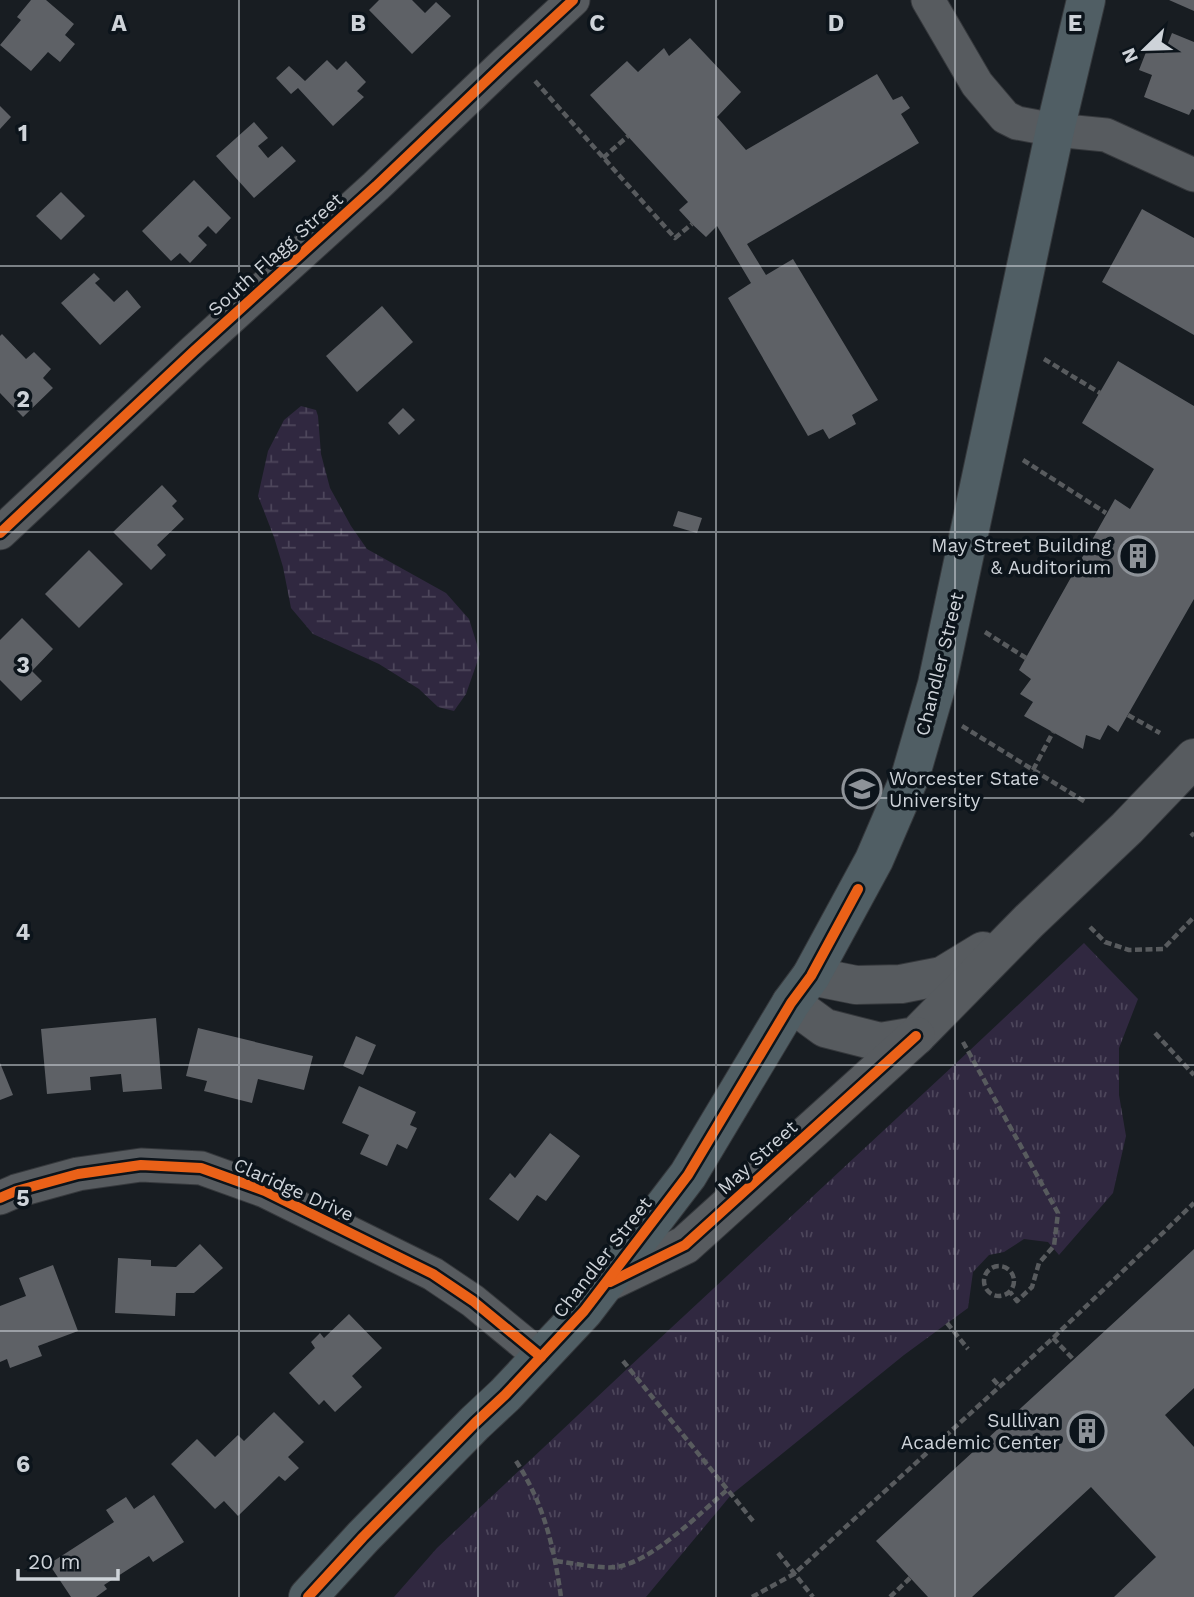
<svg xmlns="http://www.w3.org/2000/svg" width="1194" height="1597" viewBox="0 0 1194 1597" font-family="'Work Sans',sans-serif">
	<style>
		.grass { fill: url(#grass-tufts) }
		.wetland { fill: url(#wetland-marsh) }
		.building { fill: #5e6166 }
		.lines { fill: none; stroke-linecap: round; stroke-linejoin: round }
		.minor-casing { stroke: #35383c; stroke-width: 35 }
		.tertiary-casing { stroke: #35383c; stroke-width: 40 }
		.primary-casing { stroke: #35383c; stroke-width: 40 }
		.path { stroke: #585b5e; stroke-width: 4.5; stroke-dasharray: 7 3.5; stroke-linecap: butt }
		.minor { stroke: #575b5f; stroke-width: 33 }
		.tertiary { stroke: #575b5f; stroke-width: 38 }
		.primary { stroke: #505e64; stroke-width: 38 }
		.cycleway-casing { stroke: #0c141b; stroke-width: 15 }
		.cycleway { stroke: #ea6118; stroke-width: 10 }
		.grid { fill: none; stroke: #ced3d9; stroke-width: 2; stroke-opacity: 0.55 }
		.labels { text-anchor: middle; stroke-width: 7; stroke-linejoin: round; paint-order: stroke }
		.street-label { font-size: 19px; fill: #ced3d9; stroke: #0c141b }
		.poi-label { font-size: 19px; fill: #ced3d9; stroke: #0c141b; text-anchor: end }
		.grid-label { font-size: 23px; text-anchor: middle; font-weight: bold; fill: #ced3d9; stroke: #0c141b; stroke-width: 7; stroke-linejoin: round; paint-order: stroke }
	</style>
	<defs>
		<pattern id="grass-tufts" width="24" height="20" patternUnits="userSpaceOnUse" patternTransform="scale(1.75)"><rect width="24" height="20" fill="#302840"/><path d="M3 7l-1-3M5 7V3M7 7l1-3M15 17l-1-3M17 17v-4M19 17l1-3" fill="none" stroke="#4d465b"/></pattern>
		<pattern id="wetland-marsh" width="20" height="14" patternUnits="userSpaceOnUse" patternTransform="scale(1.75)"><rect width="20" height="14" fill="#302840"/><path d="M1 5h8M5 5V1M11 12h8M15 12V8" fill="none" stroke="#4d465b"/></pattern>
	</defs>
	<rect width="100%" height="100%" fill="#181d22"/>
	<polygon class="grass" points="1084,943 1138,999 1119,1048 1119,1095 1126,1136 1113,1193 1059,1255 1048,1242 1024,1239 1004,1252 989,1255 973,1272 968,1308 904,1355 731,1495 646,1597 394,1597 437,1548 628,1368 968,1052"/>
	<polygon class="wetland" points="301,406 316,410 318,416 321,454 330,488 351,526 367,549 446,593 469,619 480,654 466,694 454,711 438,707 419,689 379,664 313,634 291,608 283,567 274,537 258,496 268,451 284,420"/>
	<g class="building">
		<polygon points="31,0 46,0 74,24 65,35 75,44 60,62 48,52 31,71 0,45 21,20 17,17"/>
		<polygon points="379,0 412,0 425,13 436,2 451,16 412,54 369,10"/>
		<polygon points="1169,0 1194,0 1194,11"/>
		<polygon points="1172,33 1194,42 1194,110 1192,109 1189,115 1144,97 1152,75 1139,70 1148,47 1164,53"/>
		<polygon points="690,38 741,92 717,117 746,150 877,74 893,100 902,96 910,108 901,114 919,143 747,244 766,275 793,259 878,400 852,415 856,424 829,439 823,429 808,436 728,298 751,283 717,226 706,237 692,224 679,210 688,202 590,95 627,61 638,72 664,48 669,56"/>
		<polygon points="327,60 337,70 346,61 366,82 357,91 364,97 333,126 298,88 291,94 276,78 289,66 305,81"/>
		<polygon points="0,106 11,117 0,129"/>
		<polygon points="254,122 268,138 258,146 268,158 282,146 296,161 254,198 216,156"/>
		<polygon points="194,180 231,218 216,234 208,226 198,236 207,245 190,263 180,253 171,261 142,231"/>
		<polygon points="61,192 85,216 61,240 36,216"/>
		<polygon points="1142,209 1194,238 1194,335 1102,282"/>
		<polygon points="94,273 100,279 95,283 114,302 127,290 141,307 100,345 61,303"/>
		<polygon points="382,306 413,342 357,392 326,356"/>
		<polygon points="2,334 26,359 34,352 51,369 43,378 53,388 23,417 0,393 0,336"/>
		<polygon points="1118,361 1194,406 1194,599 1118,732 1108,725 1100,740 1086,735 1083,749 1024,716 1033,702 1020,694 1031,679 1019,670 1115,499 1130,509 1154,469 1082,423"/>
		<polygon points="403,408 415,420 399,435 388,423"/>
		<polygon points="162,485 177,501 172,506 184,519 157,545 166,555 151,570 113,532"/>
		<polygon points="678,511 702,518 697,533 673,526"/>
		<polygon points="89,550 123,584 79,628 45,594"/>
		<polygon points="22,618 53,649 32,671 42,681 21,701 0,680 0,640"/>
		<polygon points="156,1018 162,1089 123,1092 121,1074 90,1077 91,1090 47,1094 41,1029"/>
		<polygon points="198,1028 313,1056 304,1090 258,1079 252,1103 204,1091 207,1081 186,1076"/>
		<polygon points="356,1036 376,1045 363,1075 343,1066"/>
		<polygon points="0,1063 13,1095 0,1100"/>
		<polygon points="359,1086 416,1112 410,1125 417,1128 407,1149 397,1144 387,1166 360,1154 369,1135 342,1123"/>
		<polygon points="550,1133 580,1156 546,1201 537,1195 518,1221 489,1199 510,1173 515,1178"/>
		<polygon points="200,1244 223,1268 194,1293 176,1293 175,1316 115,1313 118,1258 151,1260 151,1266 176,1267"/>
		<polygon points="1194,1249 1194,1388 1165,1415 1194,1447 1194,1597 1114,1597 1156,1557 1091,1487 972,1597 928,1597 876,1541"/>
		<polygon points="53,1265 78,1331 38,1346 42,1356 10,1368 7,1359 0,1362 0,1306 26,1296 19,1278"/>
		<polygon points="349,1314 382,1348 352,1376 362,1387 335,1412 324,1400 319,1405 289,1373 315,1348 311,1342 320,1333 324,1338"/>
		<polygon points="274,1412 304,1442 288,1457 299,1468 285,1481 279,1476 238,1516 224,1501 215,1509 171,1464 197,1439 215,1457 238,1435 244,1441"/>
		<polygon points="154,1495 184,1542 153,1562 149,1556 104,1585 107,1589 96,1597 71,1597 49,1564 114,1522 106,1510 126,1497 134,1509"/>
	</g>
	<g class="lines">
		<g class="minor-casing">
			<g id="minor">
				<polyline points="928,0 977,84 1005,117 1017,123 1055,130 1106,135 1194,175"/>
				<polyline points="0,533 194,351 376,186 505,63 573,0"/>
				<polyline points="0,1198 16,1191 78,1174 141,1165 201,1168 265,1191 433,1274 473,1301 541,1357"/>
			</g>
		</g>
		<g class="tertiary-casing">
			<g id="tertiary">
				<polyline points="811,976 856,985 901,984 942,976 983,951"/>
				<polyline points="791,1003 825,1028 880,1042 916,1036 1029,921 1127,828 1194,758"/>
				<polyline points="606,1283 685,1245 916,1036"/>
			</g>
		</g>
		<g class="primary-casing">
			<polyline id="primary" points="308,1597 363,1537 475,1423 505,1395 584,1311 688,1175 791,1003 811,976 874,860 911,774 937,684 1055,130 1086,0"/>
		</g>
		<g class="path">
			<polyline points="535,81 675,238 692,224"/>
			<polyline points="603,158 628,136"/>
			<polyline points="1044,359 1100,393"/>
			<polyline points="1023,460 1106,513"/>
			<polyline points="985,632 1026,658"/>
			<polyline points="1128,715 1160,733"/>
			<polyline points="962,726 1087,803"/>
			<polyline points="1033,770 1053,732"/>
			<polyline points="1191,833 1194,836"/>
			<polyline points="1090,927 1105,942 1129,950 1163,949 1194,917"/>
			<polyline points="1155,1033 1194,1075"/>
			<polyline points="963,1042 1058,1213 1054,1246 1039,1263 1032,1287 1017,1301 1010,1292"/>
			<circle cx="999" cy="1281" r="15"/>
			<polyline points="947,1323 968,1349"/>
			<polyline points="1053,1338 1073,1359"/>
			<polyline points="623,1361 753,1521"/>
			<polyline points="993,1379 1000,1387"/>
			<path d="M516,1461C544,1504 554,1547 561,1597"/>
			<polyline points="778,1553 813,1597"/>
			<path d="M556,1561C572,1563 601,1569 616,1567C652,1562 699,1514 727,1490"/>
			<polyline points="752,1597 794,1574 1053,1338 1194,1203"/>
			<polyline points="890,1597 910,1578"/>
		</g>
		<use href="#minor" class="minor"/>
		<use href="#tertiary" class="tertiary"/>
		<use href="#primary" class="primary"/>
		<g class="cycleway-casing">
			<g id="cycleway">
				<polyline points="0,533 194,351 376,186 505,63 573,0"/>
				<polyline points="0,1198 16,1191 78,1174 141,1165 201,1168 265,1191 433,1274 473,1301 541,1357"/>
				<polyline points="610,1282 685,1245 916,1036"/>
				<polyline points="308,1597 363,1537 475,1423 505,1395 584,1311 688,1175 791,1003 811,976 858,889"/>
			</g>
		</g>
		<use href="#cycleway" class="cycleway"/>
	</g>
	<path class="grid" d="M239,0V1597M478,0V1597M716,0V1597M955,0V1597M0,266H1194M0,532H1194M0,798H1194M0,1065H1194M0,1331H1194"/>
	<defs>
		<g id="building-ring" transform="scale(2.0125)"><circle r="9.5" fill="#0c141b" stroke="#8e9399" stroke-width="1.5"/><path d="M-4-6H4V6H1V3H-1V6H-4ZM-2.5-4.3h1.7v1.8h-1.7ZM.8-4.3h1.7v1.8H.8ZM-2.5-1h1.7V.8h-1.7ZM.8-1h1.7V.8H.8Z" fill="#8e9399"/></g>
		<g id="university-ring" transform="scale(2.0125)"><circle r="9.5" fill="#0c141b" stroke="#8e9399" stroke-width="1.5"/><path d="M0-5L7-2L0 1L-7-2ZM-4 1L0 2.5L4 1V4Q0 6-4 4Z" fill="#8e9399"/></g>
	</defs>
	<g fill-rule="evenodd">
		<use href="#building-ring" x="1138" y="556"/>
		<use href="#university-ring" x="862" y="789"/>
		<use href="#building-ring" x="1087" y="1431"/>
	</g>
	<g class="labels">
		<g class="street-label">
			<text transform="translate(275 254) rotate(-42)" y="7">South Flagg Street</text>
			<text transform="translate(939 664) rotate(-76)" y="7">Chandler Street</text>
			<text transform="translate(757 1157) rotate(-42)" y="7">May Street</text>
			<text transform="translate(294 1189) rotate(24)" y="7">Claridge Drive</text>
			<text transform="translate(602 1257) rotate(-52)" y="7">Chandler Street</text>
		</g>
		<g class="poi-label">
			<text x="1111" y="552">May Street Building<tspan x="1111" dy="22">&amp; Auditorium</tspan></text>
			<text x="889" y="785" text-anchor="start">Worcester State<tspan x="889" dy="22">University</tspan></text>
			<text x="1060" y="1427">Sullivan<tspan x="1060" dy="22">Academic Center</tspan></text>
		</g>
	</g>
	<g class="grid-label">
		<text x="119" y="31">A</text>
		<text x="358" y="31">B</text>
		<text x="597" y="31">C</text>
		<text x="836" y="31">D</text>
		<text x="1075" y="31">E</text>
		<text x="23" y="141">1</text>
		<text x="23" y="407">2</text>
		<text x="23" y="673">3</text>
		<text x="23" y="940">4</text>
		<text x="23" y="1206">5</text>
		<text x="23" y="1472">6</text>
	</g>
	<g transform="translate(1145 49) rotate(247)" stroke="#0c141b" stroke-width="5" paint-order="stroke">
	<path d="M0-5L12 26L0 18L-12 26Z" fill="#ced3d9"/>
	<text y="-10" font-size="19" font-weight="bold" text-anchor="middle" fill="#ced3d9">N</text>
	</g>
	<path d="M18 1569v10h100v-10" fill="none" stroke="#ced3d9" stroke-width="3.5"/>
	<text x="28" y="1569" font-size="21" fill="#ced3d9" stroke="#0c141b" stroke-width="5" paint-order="stroke">20 m</text>
</svg>
